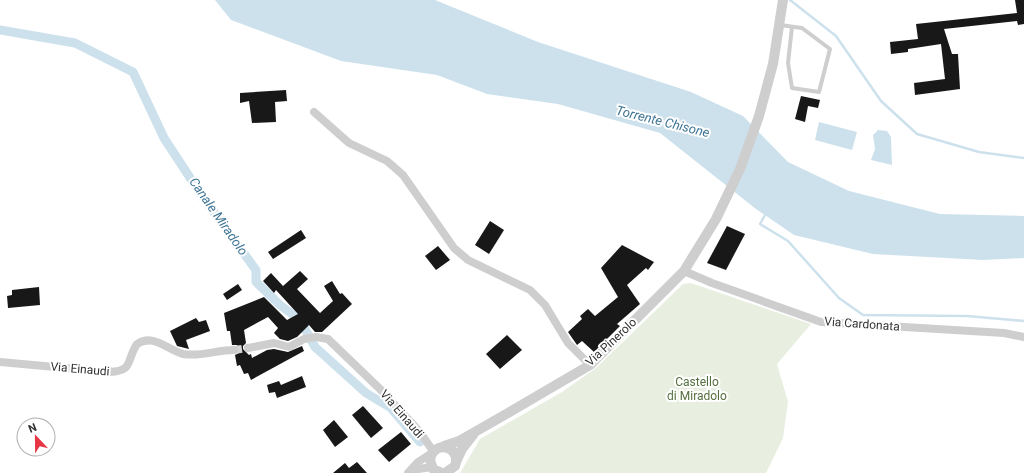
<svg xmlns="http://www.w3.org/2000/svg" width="1024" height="473" viewBox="0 0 1024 473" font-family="Roboto,sans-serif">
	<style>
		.green { fill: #e8eee0 }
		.water { fill: #cde1ed }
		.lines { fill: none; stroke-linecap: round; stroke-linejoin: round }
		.stream { stroke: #cde1ed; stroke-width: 2.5 }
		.canal { stroke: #cde1ed; stroke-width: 9 }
		.building { fill: #181818 }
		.minor-tunnel { stroke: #d6d6d6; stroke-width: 8; stroke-dasharray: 8 4; stroke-linecap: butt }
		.service { stroke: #cecece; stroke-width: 4 }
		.minor { stroke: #cecece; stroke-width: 8 }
		.tertiary { stroke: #cecece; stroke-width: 10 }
		.labels { text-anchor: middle; stroke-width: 4; stroke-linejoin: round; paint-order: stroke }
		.street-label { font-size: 12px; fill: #313131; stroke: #fff }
		.park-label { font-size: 12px; fill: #556e3e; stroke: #fff }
		.water-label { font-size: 13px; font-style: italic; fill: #3e7595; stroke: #fff }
	</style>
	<rect width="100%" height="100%" fill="#fff"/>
	<polygon class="green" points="691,283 811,324 777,364 788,402 783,438 766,473 460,473 480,439 562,392 596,368 683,284"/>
	<g class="water">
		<polygon points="215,0 435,0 538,42 691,92 743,116 788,162 849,191 940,214 1024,216 1024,258 983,260 873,254 794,235 756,209 660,133 558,104 487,94 437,75 341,61 231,20"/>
		<polygon points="819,122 857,132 852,150 815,140"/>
		<polygon points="878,130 887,131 891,137 892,165 871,160 875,149 873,135"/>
	</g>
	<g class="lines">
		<g class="stream">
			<polyline points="790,0 836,36 881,101 917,134 979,152 1024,158"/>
			<polyline points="765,215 760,224 788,241 839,298 863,315 967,316 1024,321"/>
		</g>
		<polyline class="canal" points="0,30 75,43 133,72 164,138 202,196 256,270 256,282 280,305 300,320 315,347 366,393 391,408 420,442"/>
	</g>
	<g class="building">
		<polygon points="1015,0 1024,0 1024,24 1018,25 1017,21 944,29 952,54 958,54 960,89 915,95 914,83 945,79 941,44 908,49 908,52 891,54 890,42 918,39 916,24 1017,13"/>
		<polygon points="286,90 287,101 275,102 276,122 252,123 249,101 240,103 240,93"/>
		<polygon points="801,96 820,100 818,108 808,106 805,122 795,119"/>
		<polygon points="490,221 504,230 489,254 475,245"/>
		<polygon points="727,226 745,234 726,270 707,263"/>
		<polygon points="301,230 306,238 273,259 268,252"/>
		<polygon points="622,245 654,262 648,270 646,268 627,285 640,304 617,324 620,326 594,352 582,341 577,345 568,332 582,319 580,316 588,309 595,316 618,297 601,268"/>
		<polygon points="438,246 450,260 436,270 425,256"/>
		<polygon points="300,271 308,279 297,289 320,313 333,301 324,286 332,281 340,294 342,293 352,304 322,332 315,332 309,325 297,337 288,341 280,339 274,333 278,328 268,317 244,330 246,343 243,346 243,349 249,355 251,354 252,358 267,350 274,349 288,352 302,346 304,351 251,380 248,373 244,374 240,365 237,366 235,355 239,353 239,349 237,345 232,345 230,331 227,331 224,313 264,297 287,320 298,314 276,290 274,293 263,281 271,273 283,286"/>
		<polygon points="238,284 242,290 227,300 223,294"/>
		<polygon points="39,287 40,305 8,308 7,296 12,295 12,290"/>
		<polygon points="196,318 199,322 206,320 210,331 186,340 189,349 177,346 170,331"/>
		<polygon points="507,335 522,350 500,369 486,354"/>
		<polygon points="302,376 306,387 277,398 275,392 269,393 267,385 279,381 281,385"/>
		<polygon points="363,406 383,428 371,438 352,415"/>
		<polygon points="334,420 348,437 335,447 323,430"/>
		<polygon points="401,432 411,444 389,462 378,450"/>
		<polygon points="357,462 367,473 333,473 345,463 349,468"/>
	</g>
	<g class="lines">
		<polyline class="minor-tunnel" points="234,350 248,348"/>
		<polyline class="service" points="780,25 802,28 830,49 819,92 792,88 788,63 792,27"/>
		<g class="minor">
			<polyline points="314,112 349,143 387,161 403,175 454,248 468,260 530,290 545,305 568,343 590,365"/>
			<polyline points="684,271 712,283 821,322 1004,333 1024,337"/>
			<polyline points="248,348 274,343 289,347 304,339 316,337 328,339 381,390 420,432 433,451"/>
			<path d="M0,362L110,372C134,371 126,360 137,344C154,333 167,350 183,354C200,357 217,350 234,350"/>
			<polyline points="412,470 432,467"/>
			<polyline points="408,473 418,462 432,453"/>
		</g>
		<g class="tertiary">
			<polyline points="444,446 459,441 508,413 590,365 684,271 716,219 740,169 759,116 773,64 783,0"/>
			<polyline points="456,462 462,449 473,435"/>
			<path d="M442,473L433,469L430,460C433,439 462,446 455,466L445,473"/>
		</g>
	</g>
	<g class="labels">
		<g class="street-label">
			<text transform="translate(862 324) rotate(4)" y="4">Via Cardonata</text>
			<text transform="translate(611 342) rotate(-43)" y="4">Via Pinerolo</text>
			<text transform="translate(80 369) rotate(5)" y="4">Via Einaudi</text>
			<text transform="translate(402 414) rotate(49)" y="4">Via Einaudi</text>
		</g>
		<g class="park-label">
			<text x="697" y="386">Castello<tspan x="697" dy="14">di Miradolo</tspan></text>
		</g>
		<g class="water-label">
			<text transform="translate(663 121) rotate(14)" y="5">Torrente Chisone</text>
			<text transform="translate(219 216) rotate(55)" y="5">Canale Miradolo</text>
		</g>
	</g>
	<g transform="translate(36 437) rotate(338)"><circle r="19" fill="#ffffff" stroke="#adadad"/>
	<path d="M0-3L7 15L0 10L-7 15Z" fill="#e63646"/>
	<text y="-6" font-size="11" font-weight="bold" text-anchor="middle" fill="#313131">N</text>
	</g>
</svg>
